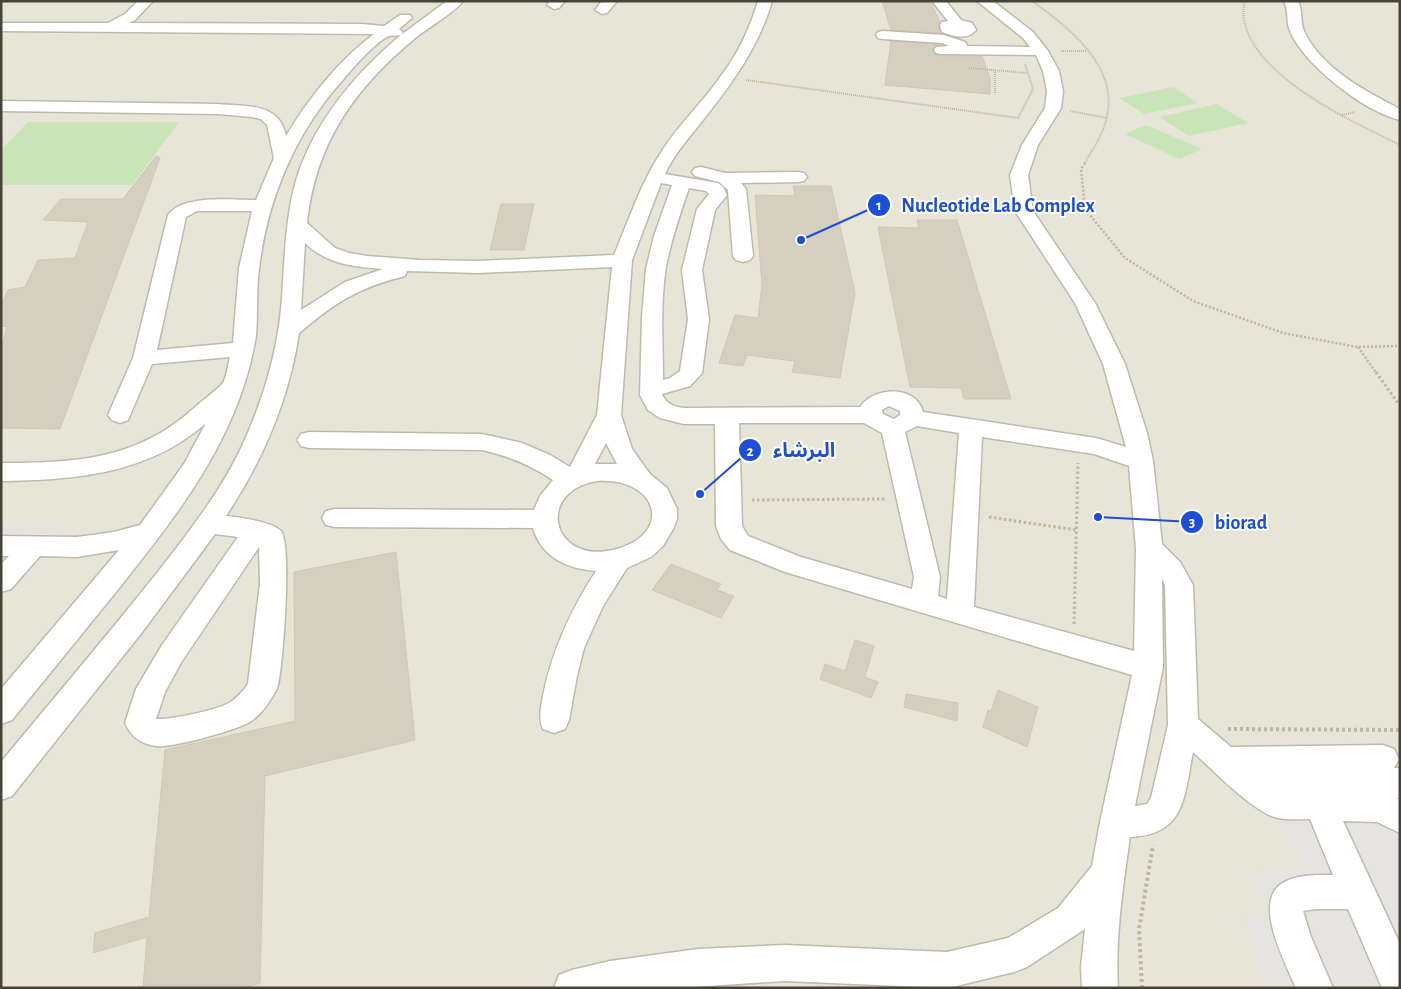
<svg xmlns="http://www.w3.org/2000/svg" width="1401" height="989" viewBox="0 0 1401 989" font-family="'Alegreya Sans','Noto Sans Arabic',sans-serif">
	<style>
		.residential { fill: #e7e4d8 }
		.green { fill: #c9e4b6 }
		.parking { fill: #e5e4e1 }
		.building { fill: #d4cfc0; stroke: #cec8b4 }
		.lines { fill: none; stroke-linecap: round; stroke-linejoin: round }
		.minor-casing { stroke: #bebbad; stroke-width: 3 }
		.path-far3 { stroke: #bfb89f; stroke-width: 2; stroke-dasharray: 1 1; stroke-linecap: butt }
		.path-far2 { stroke: #bfb89f; stroke-width: 2.5; stroke-dasharray: 2 2; stroke-linecap: butt }
		.path-far1 { stroke: #bfb89f; stroke-width: 3; stroke-dasharray: 2.5 2.5; stroke-linecap: butt }
		.path { stroke: #bfb89f; stroke-width: 4; stroke-dasharray: 3 3; stroke-linecap: butt }
		.minor { fill: #fff; fill-rule: evenodd }
		.leader { fill: none; stroke: #1d4ed8; stroke-width: 2 }
		.callout-dot { fill: #1d4ed8; stroke: #fff; stroke-width: 2 }
		.mark-label { font-size: 15px; text-anchor: middle; font-weight: bold; fill: #fff }
		.callout-label { font-size: 20px; text-anchor: middle; font-weight: bold; fill: #1d4ed8; stroke: #fff; stroke-width: 4; stroke-linejoin: round; paint-order: stroke }
	</style>
	<rect width="100%" height="100%" fill="#f3f2ea"/>
	<rect class="residential" x="1" y="1" width="1399" height="987"/>
	<g class="green">
		<polygon points="1173,87 1198,103 1144,114 1120,98"/>
		<polygon points="1217,104 1248,123 1189,136 1160,117"/>
		<polygon points="28,122 179,122 132,185 1,185 1,150"/>
		<polygon points="1146,125 1202,149 1179,159 1125,134"/>
	</g>
	<g class="parking">
		<polygon points="65,520 54,537 24,537 1,563 1,524"/>
		<polygon points="1251,783 1400,795 1400,988 1272,988 1240,917 1266,915 1249,871 1304,868"/>
	</g>
	<g class="building">
		<polygon points="882,1 930,1 940,22 938,26 941,33 891,30"/>
		<polygon points="891,41 940,45 934,46 932,51 936,55 941,56 982,56 990,78 990,94 885,85"/>
		<polygon points="156,156 160,158 60,429 1,428 1,348 7,326 1,327 1,306 8,290 25,287 38,260 75,258 88,222 43,220 61,199 123,199"/>
		<polygon points="793,186 831,186 855,293 840,378 792,372 795,361 747,355 743,366 719,363 735,315 758,318 762,285 755,195 795,196"/>
		<polygon points="501,204 534,204 524,250 490,250"/>
		<polygon points="917,220 957,220 1011,399 964,399 961,388 910,387 878,227 919,228"/>
		<polygon points="396,552 415,740 265,776 260,983 243,988 143,988 147,937 93,953 95,933 149,917 165,750 295,721 294,572"/>
		<polygon points="671,564 721,584 717,590 734,596 721,618 652,590"/>
		<polygon points="855,640 874,646 865,677 878,682 871,698 820,679 825,664 845,671"/>
		<polygon points="998,690 1038,707 1027,747 983,727 988,710 991,711"/>
		<polygon points="906,694 958,703 957,721 904,707"/>
	</g>
	<g class="lines">
		<g class="minor-casing">
			<g id="minor">
				<path d="M138,1H153L135,20L129,23L362,24L384,26L400,15H410L412,18L399,29L403,32L401,35L447,1H463C453,14 427,28 414,39C354,89 315,144 307,223L335,248L349,253L367,256L420,260L478,261L614,255C629,220 641,182 662,151C679,124 703,102 721,76C738,54 750,28 758,1H772C759,47 732,83 703,120C689,138 674,154 665,174L718,183L723,187L727,195L715,210L702,270L709,319L702,373L690,386L662,394C666,404 674,407 684,408L860,407C873,387 916,384 923,412L1096,438L1126,447L1103,364L1075,303L1015,211L1010,175L1022,145L1045,108L1047,91L1043,71L1036,55L941,54L936,53L934,50L936,47L949,46L942,43L883,39L878,38L876,35L878,32L883,31L944,35L965,42L967,46L1030,47L1023,38L977,1H993L1033,32L1048,51L1059,71L1063,91L1061,108L1038,145L1028,175L1033,211L1095,303L1125,364L1147,433L1153,461L1162,544L1180,562L1193,585L1198,719L1231,747L1383,745L1394,749L1399,759L1394,768H1400V798H1395L1400,799V833L1377,822L1343,821L1400,944V988H1382L1348,909H1316L1303,911L1311,937L1333,988H1296C1286,964 1253,904 1281,884C1296,874 1317,875 1333,875L1310,819C1300,819 1288,820 1278,818C1254,813 1213,770 1193,752C1184,796 1186,835 1130,837C1123,886 1115,938 1118,988H1082L1081,967L1085,929L1027,967L1014,972L948,988L785,981L678,988H554L559,975L572,970L610,961L698,949L785,945L947,952L1008,938L1058,908L1092,866L1100,822L1132,675L785,572L730,550L721,539L716,526L715,424H684L660,418L648,410L640,395L642,317L646,269L654,236L672,185L661,183L632,260L621,415L632,449L650,474L667,488L677,509V519L673,529L663,546L651,557L627,568L603,606L584,648L577,676L569,720L565,729L554,733L543,729C538,718 541,708 543,696C552,650 571,610 596,571C568,569 541,557 533,528L335,527L326,525L322,518L326,511L335,509L534,510L540,496L553,480C530,465 509,456 482,450L309,448L301,446L297,440L301,434L309,432L482,434L522,443L550,455L570,467L597,415L612,267L478,273L407,271L405,276C357,288 336,302 299,333C289,400 263,460 226,516C239,517 272,522 281,531C292,544 283,665 278,685C276,692 271,699 267,705C262,712 255,719 248,723C232,731 173,748 156,746C141,744 131,737 125,723L136,689L162,645L238,537L215,534L143,631L12,796L1,800V762C53,699 106,637 157,573C188,533 220,493 242,446C262,403 276,357 281,310C285,264 284,215 299,171C319,116 357,72 401,35C397,36 392,35 389,36C376,41 351,70 342,81C295,133 267,200 259,269C256,291 258,313 256,335C252,363 243,391 232,417C205,480 162,534 120,587C84,631 48,676 12,720L1,724V689L119,550L77,557L40,556L11,589L1,592V564L9,556H1V536L77,537L114,532L140,525L184,464L206,423C149,474 75,480 1,481V463C75,463 137,460 194,408C201,402 219,388 223,383C227,376 228,364 230,357L152,364L128,420L120,423L112,420L108,415L133,358L168,215C183,194 232,200 256,200L274,158L267,125L261,119L252,117L218,114L1,111V101L218,104C247,107 279,102 286,136C309,98 338,61 374,34L1,31V23H108L125,14ZM689,188L706,191L709,194L697,209L682,270L688,319L680,371L670,378L663,380C663,342 660,304 666,267C671,240 680,214 689,188ZM197,211H252L239,268L233,343L157,350L186,217ZM305,243C326,264 354,267 383,269L345,282L301,310ZM889,406L900,411V415L894,419L883,414L882,410ZM739,423H864L882,433L914,577L912,589L801,557L748,536L742,526ZM917,426L959,433L947,599L938,596L940,577L905,432ZM982,437L1094,454L1129,466L1136,549L1134,651L974,607ZM606,443L617,464H595ZM597,481C660,477 674,536 613,550C551,564 535,491 597,481ZM259,547L260,583L248,684C243,691 237,698 229,703C217,710 170,720 156,719L165,692L182,661ZM1162,579L1165,585L1168,725L1151,798L1147,804L1135,806L1163,667Z"/>
				<polygon points="550,1 565,1 559,8 554,9 547,5"/>
				<polygon points="602,1 617,1 607,13 602,14 595,10"/>
				<path d="M932,1H946L961,20L972,23L976,30C966,41 954,36 942,32L940,25L942,22L948,21Z"/>
				<path d="M1284,1H1298C1303,11 1300,22 1304,31C1321,68 1365,91 1400,109V120C1364,111 1305,66 1290,31C1286,22 1289,11 1284,1Z"/>
				<polygon points="701,167 725,173 798,172 804,173 807,177 804,181 798,182 741,183 746,189 753,256 750,260 743,262 736,260 733,256 728,190 719,182 695,176 692,172 695,168"/>
			</g>
		</g>
		<g class="path-far3">
			<path d="M1032,1C1068,27 1118,65 1107,116C1104,133 1093,149 1084,164"/>
			<path d="M1244,1C1244,7 1243,14 1244,20C1255,78 1352,121 1400,145"/>
			<polyline points="1061,51 1087,51"/>
			<polyline points="969,68 1027,73"/>
			<polyline points="995,70 995,94"/>
			<polyline points="746,80 1018,118 1033,89 1025,64"/>
			<polyline points="1070,111 1107,118"/>
			<polyline points="1342,115 1355,112"/>
		</g>
		<g class="path-far2">
			<polyline points="1085,163 1081,169 1085,209 1125,258 1193,301 1283,333 1357,347 1400,346"/>
			<polyline points="1358,347 1377,374"/>
		</g>
		<g class="path-far1">
			<polyline points="1376,372 1400,406"/>
			<polyline points="752,500 886,499"/>
			<polyline points="989,517 1076,530"/>
			<polyline points="1074,624 1078,463"/>
		</g>
		<g class="path">
			<polyline points="1228,729 1400,730"/>
			<polyline points="1142,988 1139,929 1153,845"/>
		</g>
		<use href="#minor" class="minor"/>
	</g>
	<path class="leader" d="M801 240L879 205M700 494L750 450M1098 517L1192 522"/>
	<g class="callout-dot">
		<circle cx="801" cy="240" r="5"/>
		<circle cx="700" cy="494" r="5"/>
		<circle cx="1098" cy="517" r="5"/>
		<circle cx="879" cy="205" r="12"/>
		<circle cx="750" cy="450" r="12"/>
		<circle cx="1192" cy="522" r="12"/>
	</g>
	<g class="mark-label">
		<text x="879" y="210">1</text>
		<text x="750" y="456">2</text>
		<text x="1192" y="527">3</text>
	</g>
	<g class="callout-label">
		<text x="998" y="212">Nucleotide Lab Complex</text>
		<text x="804" y="457">البرشاء</text>
		<text x="1241" y="529">biorad</text>
	</g>
	<rect width="1401" height="989" fill="none" stroke="#474338" stroke-width="5"/>
</svg>
